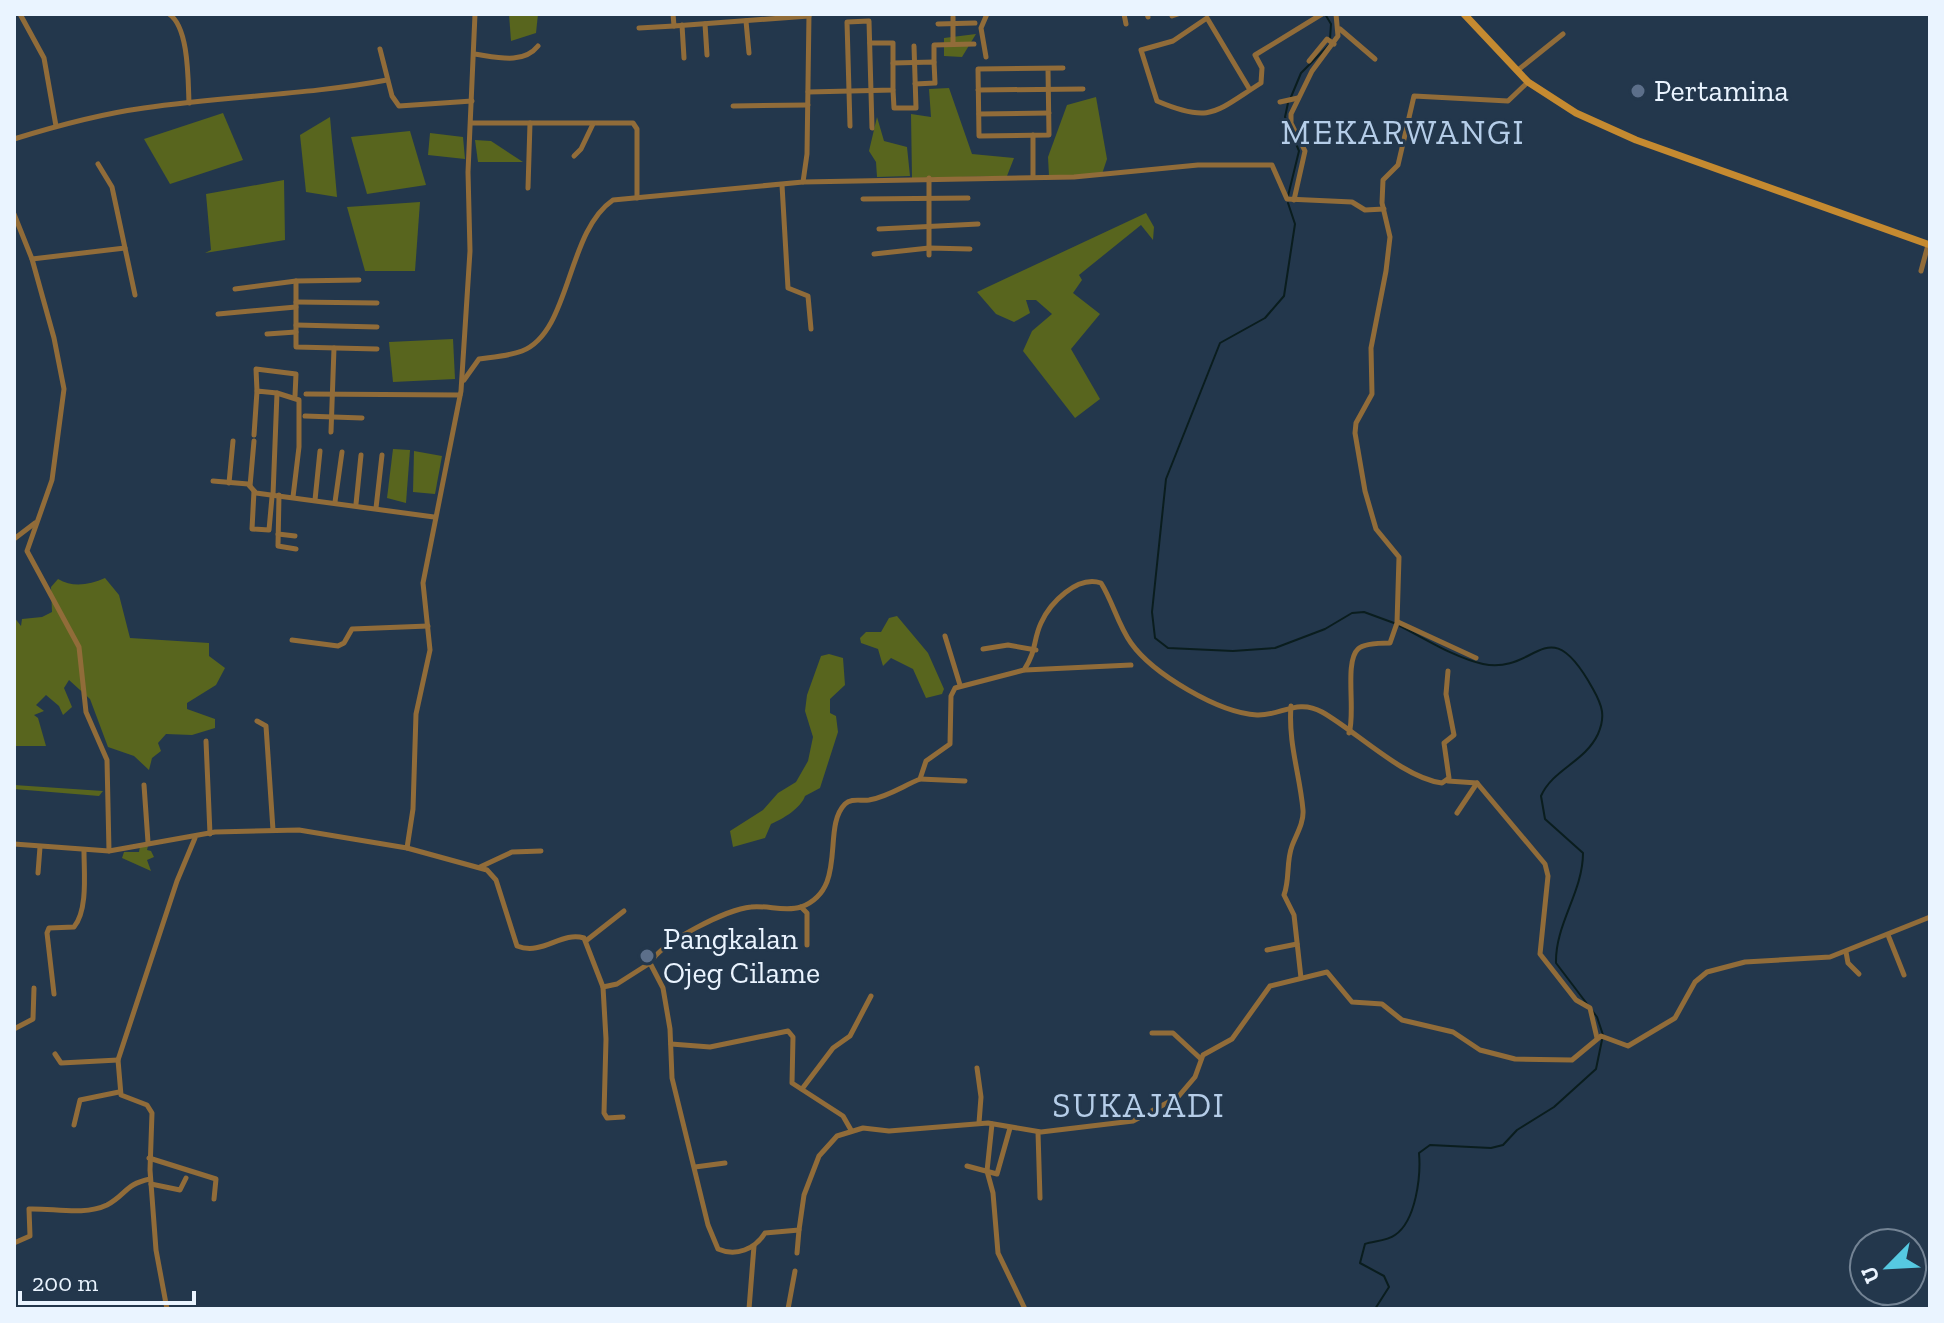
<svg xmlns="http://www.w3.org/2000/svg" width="1944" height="1323" viewBox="0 0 1944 1323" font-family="'Zilla Slab',serif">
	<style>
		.green { fill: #58651e }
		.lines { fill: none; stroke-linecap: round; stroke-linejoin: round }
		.stream { stroke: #0a1d1e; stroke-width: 2 }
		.street { stroke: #916c39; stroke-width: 5 }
		.secondary { stroke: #c58a30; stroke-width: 7 }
		.service-dot { fill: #5c6f8a; stroke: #23374c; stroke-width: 3 }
		.labels { text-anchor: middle; stroke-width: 6; stroke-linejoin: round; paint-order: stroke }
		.poi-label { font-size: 30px; fill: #eaf4ff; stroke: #23374c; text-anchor: start }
		.quarter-label { font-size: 34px; letter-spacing: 2px; fill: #b5cde8; stroke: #23374c }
	</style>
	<rect width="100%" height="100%" fill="#23374c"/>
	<g class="green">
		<polygon points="509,14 538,14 536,33 511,41"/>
		<polygon points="976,34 962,57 944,56 944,38"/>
		<polygon points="949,88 972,154 1014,158 1007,176 912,178 911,114 931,117 929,89"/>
		<polygon points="1096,97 1107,159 1102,174 1049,176 1048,157 1067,105"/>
		<polygon points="223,113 243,160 170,184 144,139"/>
		<polygon points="330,117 337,197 306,192 300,135"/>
		<polygon points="877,117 884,141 907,147 910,176 877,177 876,162 869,151"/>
		<polygon points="410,131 426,185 367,194 351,137"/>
		<polygon points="430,133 463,137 465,159 428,155"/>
		<polygon points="475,140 491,141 523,162 478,162"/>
		<polygon points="284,180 285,240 205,253 211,250 206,194"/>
		<polygon points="420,202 415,271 365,271 347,207"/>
		<polygon points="1146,213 1154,227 1153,240 1141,225 1079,275 1082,280 1073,293 1100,314 1071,349 1100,399 1075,418 1023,351 1032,331 1052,314 1036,300 1026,300 1030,313 1014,322 996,314 977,292"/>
		<polygon points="453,339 455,379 393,382 389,342"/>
		<polygon points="393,449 410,450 406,503 387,498"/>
		<polygon points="414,451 442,456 435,494 413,492"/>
		<path d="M105,578L119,595L130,638L209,643V656L225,668L216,685L187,703V709L215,719V728L192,735L166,734L158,743L161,751L152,758L149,770L134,756L108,747L90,699L69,680L64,688L72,707L63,715L59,706L46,695L36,705L44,711L34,715L38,718L46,746H14V617L21,626L22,619L42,617L52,612L51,587L58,579C73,588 89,585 105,578Z"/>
		<polygon points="897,616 928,653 944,689 942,694 926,698 913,669 891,658 883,666 878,649 861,643 860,638 866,632 881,632 889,618"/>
		<path d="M829,654L843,658L845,685L830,699V713L836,716L838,732L820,788L805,796C801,808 783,819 771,824L765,838L733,847L730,831L763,810L778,793L796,782L808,761L813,737L805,711L807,695L821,656Z"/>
		<polygon points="14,785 103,791 99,796 14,789"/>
		<polygon points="140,846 148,846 147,850 151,851 154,857 147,860 151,871 122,858 124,852 139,852"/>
	</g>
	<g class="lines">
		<g class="stream">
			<polyline points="1325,14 1331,24 1330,39"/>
			<polyline points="1291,97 1301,73 1329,45"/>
			<polyline points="1288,103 1285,117 1299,151 1288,196"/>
			<polyline points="1288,203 1295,224 1284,296 1265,318 1220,343 1166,479 1152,612 1155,638 1168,648 1233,651 1275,648 1325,629 1352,613 1364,612 1394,623"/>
			<path d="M1375,1309L1389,1287L1384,1276L1360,1263L1365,1244C1374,1241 1387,1241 1395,1235C1416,1221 1421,1176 1419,1153L1430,1145L1491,1148L1503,1145L1517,1130L1554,1107L1596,1069L1603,1035L1597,1017L1556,963C1555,924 1583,892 1583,853L1545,819L1541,796C1553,769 1585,762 1598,734C1606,716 1602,705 1593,689C1547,606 1538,675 1483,664C1455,658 1426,639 1400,626"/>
		</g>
		<g class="street">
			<polyline points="20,14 44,58 56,126"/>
			<path d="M169,14C189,27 188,80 189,103"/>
			<polyline points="673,14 674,26 809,16"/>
			<polyline points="1124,14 1126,24"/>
			<polyline points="1147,14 1148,17"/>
			<polyline points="1172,16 1178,14"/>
			<polyline points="953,17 953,44"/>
			<polyline points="746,21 749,53"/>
			<polyline points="705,24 707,55"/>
			<polyline points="938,24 975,23"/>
			<polyline points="682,25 684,58"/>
			<polyline points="639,28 674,26"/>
			<polyline points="1340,29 1375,59"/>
			<polyline points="870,43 893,43 893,63"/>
			<polyline points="380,49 392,96 399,106 472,101"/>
			<path d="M474,54C496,57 523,65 538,46"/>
			<polyline points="986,57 981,28 987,14"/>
			<polyline points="1309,61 1327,39 1334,44"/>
			<polyline points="934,62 934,45 974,44"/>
			<polyline points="1048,69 1049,135 979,136 978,69 1063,68"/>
			<polyline points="1518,70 1563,34"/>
			<polyline points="893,90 894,108 916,108 914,46"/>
			<polyline points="978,90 1083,89"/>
			<path d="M1250,90L1207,18L1173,41L1141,50L1157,101C1211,124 1215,112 1261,83L1262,68L1255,55L1322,14"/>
			<polyline points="808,92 893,90 893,63 934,62 935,83 915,84"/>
			<polyline points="1280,102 1298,98"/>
			<polyline points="733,106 808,105"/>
			<polyline points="979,114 1049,113"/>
			<polyline points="472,123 633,123 637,129 637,198"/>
			<polyline points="850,126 847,22 869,21 872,128"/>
			<polyline points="1033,135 1033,176"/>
			<path d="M14,139C56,126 100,114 144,108C225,96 307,95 387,80"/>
			<polyline points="574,156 581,149 593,124"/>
			<polyline points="98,164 112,187 135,295"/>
			<polyline points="929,178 929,255"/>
			<polyline points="803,182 1074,177 1198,165 1272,165 1287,199 1352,202 1365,210 1384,209"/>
			<polyline points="782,185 788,288 808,296 811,329"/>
			<polyline points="528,188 530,123"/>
			<polyline points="863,199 968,198"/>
			<polyline points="1294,200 1305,151 1291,123 1291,114 1312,71 1338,36 1336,14"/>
			<polyline points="14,214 32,259 54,338 64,389 52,480 27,551 79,647 86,712 107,760 109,851"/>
			<polyline points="879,229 978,224"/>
			<polyline points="874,254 929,248 970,249"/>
			<polyline points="32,259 125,248"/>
			<polyline points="1921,271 1928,245"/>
			<polyline points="296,281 296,347 377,349"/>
			<polyline points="235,289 296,281 359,280"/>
			<polyline points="296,302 377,303"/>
			<polyline points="218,314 296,307"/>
			<polyline points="296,325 377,327"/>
			<polyline points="267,334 296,332"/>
			<path d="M464,380L479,359C493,357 509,356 522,351C571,332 566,232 613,200L803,182L807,154L809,14"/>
			<polyline points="257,391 256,369 296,374 295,396"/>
			<polyline points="306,394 460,395"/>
			<polyline points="305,416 362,418"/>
			<polyline points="331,432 334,348"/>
			<polyline points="254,435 257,391 277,393"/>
			<polyline points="213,481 248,484 256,493 434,517"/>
			<polyline points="229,483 233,441"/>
			<polyline points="250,486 254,441"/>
			<polyline points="254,491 252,529 269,530 272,497"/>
			<polyline points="273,495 277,393 299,400 299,447 293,497"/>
			<polyline points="279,495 278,546 296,549"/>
			<polyline points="315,500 320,451"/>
			<polyline points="335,502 342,452"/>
			<polyline points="356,504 361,455"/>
			<polyline points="376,508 382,455"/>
			<polyline points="278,534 295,536"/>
			<polyline points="14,539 35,523"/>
			<polyline points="1398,622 1476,658"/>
			<polyline points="945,636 960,685"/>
			<polyline points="292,640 338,646 344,643 352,629 428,626"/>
			<polyline points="983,649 1008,645 1036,650"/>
			<polyline points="1025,670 1131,665"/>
			<path d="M1291,706C1288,743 1300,775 1303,810C1304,823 1296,835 1292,846C1286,862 1290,879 1284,895L1294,915L1301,978"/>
			<polyline points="257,721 266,726 273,830"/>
			<path d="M1349,733C1356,713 1344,662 1358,649C1364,643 1381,643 1390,643L1397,623L1399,557L1376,529L1365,491L1355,433L1356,423L1372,394L1371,348L1386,271L1390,237L1382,203L1383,180L1398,165L1414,96L1508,101L1528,82"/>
			<polyline points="206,741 210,834"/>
			<polyline points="920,779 965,781"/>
			<polyline points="1448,781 1477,783 1457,813"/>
			<polyline points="1477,783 1545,864 1548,876 1540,954 1576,1000 1590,1008 1597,1038"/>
			<polyline points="144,785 148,842"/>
			<path d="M14,844L109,851L215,832L299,830L407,848L487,870L496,880L517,946C543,956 561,931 584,938L603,987L617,984L650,963L663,988L670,1029L672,1078L708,1225L718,1249C736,1257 755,1249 765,1233L799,1230L804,1195L819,1156L837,1136L863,1128L889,1131L988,1123L1041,1132L1133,1121L1178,1097L1195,1077L1203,1055L1232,1039L1270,986L1327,972L1352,1002L1382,1004L1402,1020L1453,1032L1480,1050L1515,1059L1572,1060L1601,1036L1628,1046L1675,1018L1695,982L1707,972L1745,962L1830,957L1930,917"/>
			<polyline points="407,848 413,809 416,714 430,650 423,583 461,391 470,251 468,172 475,14"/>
			<polyline points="480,867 512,852 541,851"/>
			<polyline points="38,873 40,847"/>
			<polyline points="801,907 807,913 807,945"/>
			<polyline points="1888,935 1904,975"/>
			<polyline points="587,940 624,911"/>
			<polyline points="1267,950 1297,944"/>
			<polyline points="1846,952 1848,963 1859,974"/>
			<path d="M650,963C662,942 727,909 751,907C767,905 785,912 801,907C849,889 821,828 845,804C851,798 860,801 869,800C887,797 903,786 920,779L926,761L950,744L951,696L955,688L1024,670C1037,650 1033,640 1041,623C1050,603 1077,575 1101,583C1113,602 1118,625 1131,643C1153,674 1219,713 1257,715C1281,716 1297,698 1322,712C1356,731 1403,778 1442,783L1449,778L1444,743L1454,735L1446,694L1448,671"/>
			<polyline points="603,987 606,1039 604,1113 607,1118 623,1117"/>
			<path d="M54,994L47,933L49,928L74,927C88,910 84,873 84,851"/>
			<polyline points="14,1029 33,1019 34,988"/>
			<polyline points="1152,1033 1173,1033 1201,1059"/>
			<polyline points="671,1044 710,1047 788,1031 793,1037 792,1083 843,1116 851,1130"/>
			<polyline points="55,1054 61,1063 118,1060"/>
			<polyline points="977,1068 981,1097 979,1123"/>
			<polyline points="802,1089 833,1048 850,1036 871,996"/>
			<polyline points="992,1124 987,1171 993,1193 998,1253 1025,1309"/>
			<polyline points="74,1125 80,1100 119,1092"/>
			<polyline points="1038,1132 1040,1198"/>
			<polyline points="149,1158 216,1179 214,1199"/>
			<polyline points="967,1166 997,1174 1010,1128"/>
			<polyline points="695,1167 725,1163"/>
			<polyline points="151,1184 180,1190 186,1178"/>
			<path d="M14,1243L30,1236L29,1209C53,1208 84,1216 107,1205C126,1195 125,1184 150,1179"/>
			<polyline points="797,1253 799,1230"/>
			<polyline points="167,1309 156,1250 150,1170 152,1113 147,1105 121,1095 118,1060 177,881 195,838"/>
			<polyline points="749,1309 754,1246"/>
			<polyline points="788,1309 795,1271"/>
		</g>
		<polyline class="secondary" points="1464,14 1528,82 1576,113 1636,140 1930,245"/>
	</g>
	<g class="service-dot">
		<circle cx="1638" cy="91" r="8"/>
		<circle cx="647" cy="956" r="8"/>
	</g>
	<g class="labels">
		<g class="poi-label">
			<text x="1654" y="101">Pertamina</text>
			<text x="663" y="949">Pangkalan<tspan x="663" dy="34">Ojeg Cilame</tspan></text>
		</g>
		<g class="quarter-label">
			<text x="1403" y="144">MEKARWANGI</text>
			<text x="1139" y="1117">SUKAJADI</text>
		</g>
	</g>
	<rect width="1944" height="1323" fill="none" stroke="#eaf4ff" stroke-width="32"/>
	<g transform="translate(1888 1267) rotate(246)"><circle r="38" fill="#23374c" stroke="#738394" stroke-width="2"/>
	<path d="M0-6L14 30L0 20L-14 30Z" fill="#56c9e1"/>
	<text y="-12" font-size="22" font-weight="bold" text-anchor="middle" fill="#eaf4ff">U</text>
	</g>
	<path d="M20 1291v12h174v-12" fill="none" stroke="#eaf4ff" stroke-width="4"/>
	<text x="32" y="1291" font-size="24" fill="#eaf4ff" stroke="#23374c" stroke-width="6" paint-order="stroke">200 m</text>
</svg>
